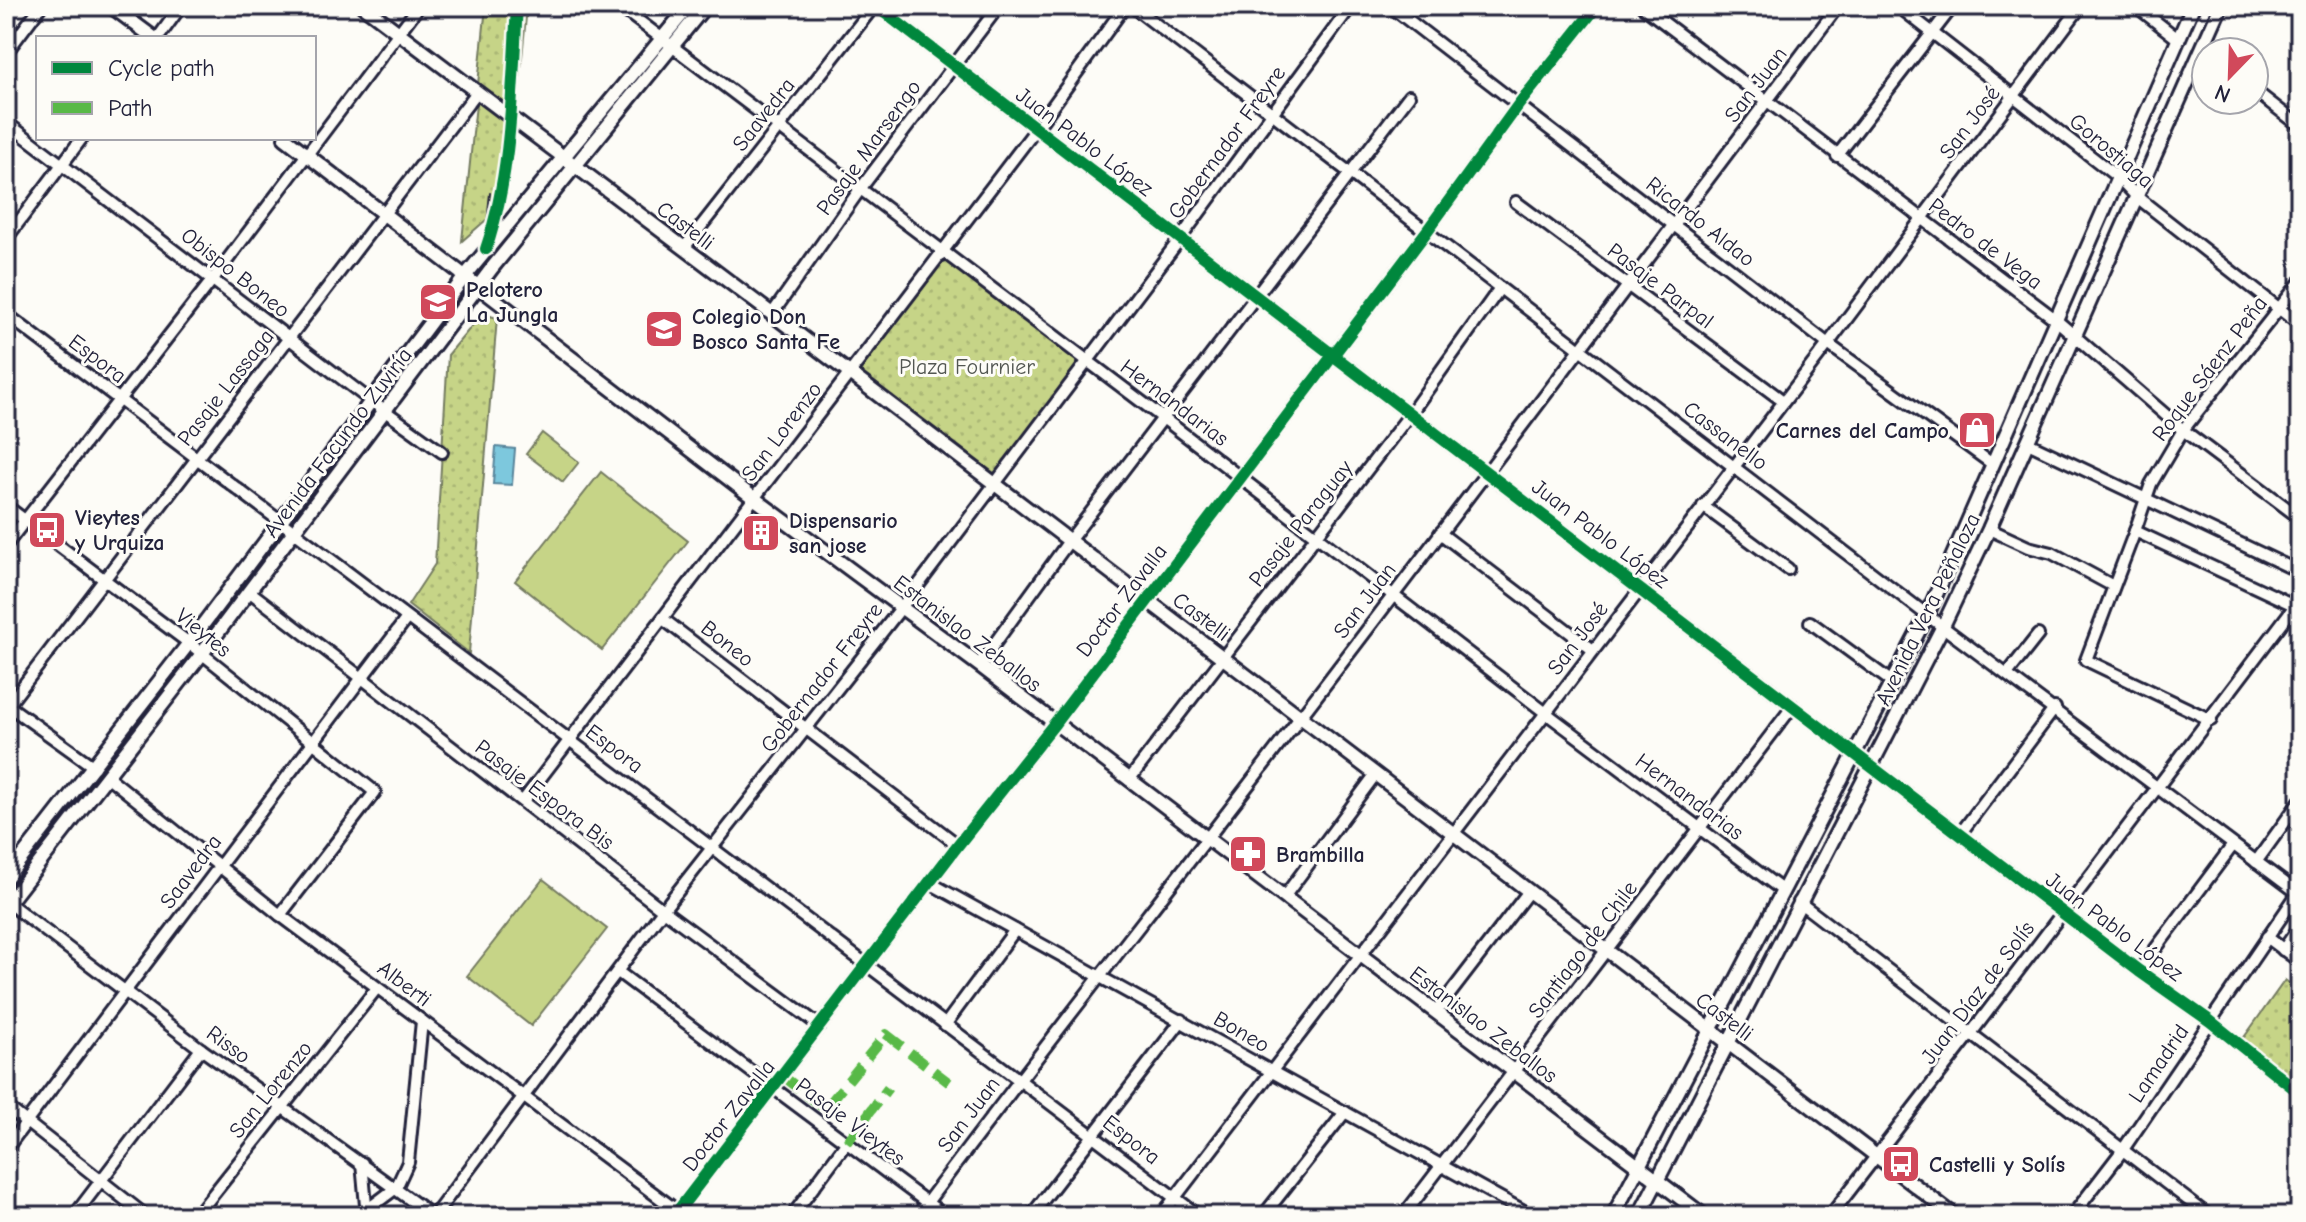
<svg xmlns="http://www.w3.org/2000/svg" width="2306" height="1222" viewBox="0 0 2306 1222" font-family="'Comic Neue',sans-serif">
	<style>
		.grass { fill: url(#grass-dots); stroke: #747b61; stroke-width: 2 }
		.garden { fill: #c6d487; stroke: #747b61; stroke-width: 2 }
		.water { fill: #7dc8dd; stroke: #59869c; stroke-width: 2 }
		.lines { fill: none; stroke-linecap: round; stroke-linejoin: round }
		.minor-casing { stroke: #22223b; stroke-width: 16 }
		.major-casing { stroke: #22223b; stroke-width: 18 }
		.minor { stroke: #fdfcf7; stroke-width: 10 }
		.major { stroke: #fdfcf7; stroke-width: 12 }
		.tram { stroke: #22223b; stroke-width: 2 }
		.quiet { stroke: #58b947; stroke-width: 10; stroke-dasharray: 20 10; stroke-linecap: butt }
		.cycleway-casing { stroke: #fdfcf7; stroke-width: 17 }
		.cycleway { stroke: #00873e; stroke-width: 12 }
		.labels { text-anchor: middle; stroke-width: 6; stroke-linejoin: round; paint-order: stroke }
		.street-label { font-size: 22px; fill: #22223b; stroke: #fdfcf7 }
		.poi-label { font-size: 22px; font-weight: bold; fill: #22223b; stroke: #fdfcf7; text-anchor: start }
		.park-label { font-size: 22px; fill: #535752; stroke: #fdfcf7 }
	</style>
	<defs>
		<pattern id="grass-dots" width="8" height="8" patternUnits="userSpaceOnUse" patternTransform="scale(2)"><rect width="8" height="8" fill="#c6d487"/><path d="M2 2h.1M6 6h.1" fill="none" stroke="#aab675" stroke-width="1.8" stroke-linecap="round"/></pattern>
	</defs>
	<rect width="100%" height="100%" fill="#fdfcf7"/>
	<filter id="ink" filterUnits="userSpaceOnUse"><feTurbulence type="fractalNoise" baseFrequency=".0125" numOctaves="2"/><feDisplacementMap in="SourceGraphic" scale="16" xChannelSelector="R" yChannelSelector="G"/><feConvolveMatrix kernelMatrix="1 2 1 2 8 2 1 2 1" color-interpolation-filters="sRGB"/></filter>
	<g filter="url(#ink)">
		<g class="grass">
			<polygon points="486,6 527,6 518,100 503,205 462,241"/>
			<polygon points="942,252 1086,360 993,483 850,373"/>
			<polygon points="487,315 497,318 469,653 408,605 435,564 448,355 476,321"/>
			<polygon points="2285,980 2300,991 2300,1086 2240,1043"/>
		</g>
		<g class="garden">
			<polygon points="542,433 579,462 563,482 526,454"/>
			<polygon points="601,472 688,541 602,650 515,581"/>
			<polygon points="543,879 607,929 531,1026 467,976"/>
		</g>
		<polygon class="water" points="496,447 515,449 512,485 493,484"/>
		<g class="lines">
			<g class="minor-casing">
				<g id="minor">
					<polyline points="619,6 1163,418 1546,713 1782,890"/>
					<polyline points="876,6 2139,971 2210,1021 2300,1093"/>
					<polyline points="1132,6 1927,615 2298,893"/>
					<polyline points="1390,6 1828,344 1991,463"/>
					<polyline points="1642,6 2055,319 2183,430 2300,518"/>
					<polyline points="1898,6 2120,179 2137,197 2300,325"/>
					<polyline points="2136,6 2178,39"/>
					<polyline points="158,38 181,6"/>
					<polyline points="6,53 41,6"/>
					<polyline points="2254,90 2300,126"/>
					<polyline points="6,122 371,401 442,452"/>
					<polyline points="1837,156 1953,6"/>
					<polyline points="1516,202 1783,401"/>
					<polyline points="6,239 82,138"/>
					<polyline points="684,248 874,6"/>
					<polyline points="6,314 1199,1216"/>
					<polyline points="772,314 861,188 999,6"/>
					<polyline points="2028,443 2300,572"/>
					<polyline points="6,506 189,643 375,792 280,915"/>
					<polyline points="1703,506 1788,569"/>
					<polyline points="1989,529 2028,547 2052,553 2113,586"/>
					<polyline points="2135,531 2300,608"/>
					<polyline points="1440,533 1593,650"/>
					<polyline points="6,545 213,279 419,6"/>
					<polyline points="249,591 663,910 820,1026"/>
					<polyline points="663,619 958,845"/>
					<polyline points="1810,622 1892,682"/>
					<polyline points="979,665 1069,541 1409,96"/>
					<polyline points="2008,673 2038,635"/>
					<polyline points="6,704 94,767"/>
					<polyline points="6,708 477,92"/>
					<polyline points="2211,720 2086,660 2135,531 2151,484 2183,430 2300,282"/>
					<polyline points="107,776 280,915 684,1216"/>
					<polyline points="1129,780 1410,414 1500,288"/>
					<polyline points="523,801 1036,129 1125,6"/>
					<polyline points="1960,834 2055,708"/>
					<polyline points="2256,862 2300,801"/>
					<polyline points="930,883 1533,1216"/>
					<polyline points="1284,897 1375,775"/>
					<polyline points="6,901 201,1049 433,1216"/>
					<polyline points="1799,902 2209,1216"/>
					<polyline points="2267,937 2300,962"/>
					<polyline points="2283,950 2300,926"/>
					<polyline points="2139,971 2233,845"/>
					<polyline points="618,972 945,1216"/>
					<polyline points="1436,1012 1529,891"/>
					<polyline points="945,1025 1015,930"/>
					<polyline points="6,1106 146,1216"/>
					<polyline points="6,1149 407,618"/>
					<polyline points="362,1163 367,1216"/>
					<polyline points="368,1209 396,1188 408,1162 422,1021"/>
					<polyline points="74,1216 201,1049"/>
					<polyline points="196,1216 377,988"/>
					<polyline points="434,1216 663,910 901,608 1180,239 1351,6"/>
					<polyline points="674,1216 958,845 1055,723 1427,231 1519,104 1597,6"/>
					<polyline points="792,1216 847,1142"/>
					<path d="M917,1216C1011,1089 1109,965 1206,840C1419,564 1629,285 1838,6"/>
					<polyline points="1031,1216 1182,1020"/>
					<polyline points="1161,1216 1828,344 2081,6"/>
					<polyline points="1263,1216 1345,1112"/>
					<polyline points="1403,1216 1793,706"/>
					<polyline points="1830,1216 1972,1032 2300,599"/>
					<polyline points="2072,1216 2122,1151 2300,890"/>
				</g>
			</g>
			<g class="major-casing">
				<g id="major">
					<polyline points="111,6 154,38"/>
					<polyline points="363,6 772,314 1955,1216"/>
					<polyline points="285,138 755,499 979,665 1704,1216"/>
					<polyline points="6,878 189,643 466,275 689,6"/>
					<polyline points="6,906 201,655 492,268 705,6"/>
					<polyline points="1613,1216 1927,615 2193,6"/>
					<polyline points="1639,1216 1943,626 1989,529 2221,6"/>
				</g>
			</g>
			<use href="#minor" class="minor"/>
			<use href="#major" class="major"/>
			<polyline class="tram" points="484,252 490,193"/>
			<g class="quiet">
				<polyline points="783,1076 825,1109 886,1034 956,1088"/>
				<polyline points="847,1142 888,1088"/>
			</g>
			<g class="cycleway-casing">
				<g id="cycleway">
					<polyline points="876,6 2139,971 2210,1021 2300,1093"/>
					<path d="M486,249C512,172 512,87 517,6"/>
					<polyline points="674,1216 958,845 1055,723 1427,231 1519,104 1597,6"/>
				</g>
			</g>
			<use href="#cycleway" class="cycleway"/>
		</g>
	</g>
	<defs>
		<g id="school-square" transform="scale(2)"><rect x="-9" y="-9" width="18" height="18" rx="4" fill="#d1495b" stroke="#fdfcf7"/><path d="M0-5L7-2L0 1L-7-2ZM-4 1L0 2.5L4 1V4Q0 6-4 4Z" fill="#fff"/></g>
		<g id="shop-square" transform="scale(2)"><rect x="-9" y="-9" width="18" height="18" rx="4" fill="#d1495b" stroke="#fdfcf7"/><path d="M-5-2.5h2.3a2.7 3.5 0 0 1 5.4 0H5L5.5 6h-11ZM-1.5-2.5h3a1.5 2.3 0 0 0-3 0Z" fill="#fff"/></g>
		<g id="bus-square" transform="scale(2)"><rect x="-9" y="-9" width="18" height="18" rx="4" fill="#d1495b" stroke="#fdfcf7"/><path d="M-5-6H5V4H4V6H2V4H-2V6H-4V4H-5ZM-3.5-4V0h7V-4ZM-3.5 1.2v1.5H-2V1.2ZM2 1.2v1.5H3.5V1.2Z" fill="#fff"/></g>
		<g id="building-square" transform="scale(2)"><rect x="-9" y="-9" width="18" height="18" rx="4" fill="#d1495b" stroke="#fdfcf7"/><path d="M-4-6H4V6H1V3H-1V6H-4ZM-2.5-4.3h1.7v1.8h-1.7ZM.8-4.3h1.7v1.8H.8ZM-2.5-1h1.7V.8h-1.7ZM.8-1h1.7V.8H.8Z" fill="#fff"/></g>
		<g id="pharmacy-square" transform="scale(2)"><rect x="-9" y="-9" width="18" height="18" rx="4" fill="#d1495b" stroke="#fdfcf7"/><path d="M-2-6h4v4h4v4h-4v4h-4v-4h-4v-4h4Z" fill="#fff"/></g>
	</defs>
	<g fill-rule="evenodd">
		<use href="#school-square" x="438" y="302"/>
		<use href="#school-square" x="664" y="329"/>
		<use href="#shop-square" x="1977" y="430"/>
		<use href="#bus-square" x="47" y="530"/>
		<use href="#building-square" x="761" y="533"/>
		<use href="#pharmacy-square" x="1248" y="854"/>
		<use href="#bus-square" x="1901" y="1164"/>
	</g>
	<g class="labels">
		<g class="street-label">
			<text transform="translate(1755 84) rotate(-53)" y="8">San Juan</text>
			<text transform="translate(763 114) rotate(-52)" y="8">Saavedra</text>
			<text transform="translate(1969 122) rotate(-53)" y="8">San José</text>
			<text transform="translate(1085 141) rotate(37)" y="8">Juan Pablo López</text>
			<text transform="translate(1226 142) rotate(-54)" y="8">Gobernador Freyre</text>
			<text transform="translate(868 147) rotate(-54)" y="8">Pasaje Marsengo</text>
			<text transform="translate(2112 150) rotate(40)" y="8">Gorostiaga</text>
			<text transform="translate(1701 221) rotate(38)" y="8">Ricardo Aldao</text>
			<text transform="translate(686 225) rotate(37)" y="8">Castelli</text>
			<text transform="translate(1986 243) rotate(37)" y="8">Pedro de Vega</text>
			<text transform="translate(236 272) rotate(38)" y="8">Obispo Boneo</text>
			<text transform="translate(1661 285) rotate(37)" y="8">Pasaje Parpal</text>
			<text transform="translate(98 358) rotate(37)" y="8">Espora</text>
			<text transform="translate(2209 368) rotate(-53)" y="8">Roque Sáenz Peña</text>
			<text transform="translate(225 387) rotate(-52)" y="8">Pasaje Lassaga</text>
			<text transform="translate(1175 402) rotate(37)" y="8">Hernandarias</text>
			<text transform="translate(781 431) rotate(-53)" y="8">San Lorenzo</text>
			<text transform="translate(1726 435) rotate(37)" y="8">Cassanello</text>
			<text transform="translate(337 442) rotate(-53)" y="8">Avenida Facundo Zuviría</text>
			<text transform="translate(1300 523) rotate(-52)" y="8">Pasaje Paraguay</text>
			<text transform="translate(1601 533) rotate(37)" y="8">Juan Pablo López</text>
			<text transform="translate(1121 600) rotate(-53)" y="8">Doctor Zavalla</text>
			<text transform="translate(1364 600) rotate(-53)" y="8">San Juan</text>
			<text transform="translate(1927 609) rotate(-64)" y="8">Avenida Vera Peñaloza</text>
			<text transform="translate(1202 616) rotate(37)" y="8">Castelli</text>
			<text transform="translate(204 632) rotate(39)" y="8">Vieytes</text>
			<text transform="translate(968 633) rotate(37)" y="8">Estanislao Zeballos</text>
			<text transform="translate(1577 638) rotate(-53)" y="8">San José</text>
			<text transform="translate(728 643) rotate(38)" y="8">Boneo</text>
			<text transform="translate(821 677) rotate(-52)" y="8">Gobernador Freyre</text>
			<text transform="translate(615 748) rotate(37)" y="8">Espora</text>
			<text transform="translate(545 794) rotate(37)" y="8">Pasaje Espora Bis</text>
			<text transform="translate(1690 796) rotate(37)" y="8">Hernandarias</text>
			<text transform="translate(190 871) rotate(-53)" y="8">Saavedra</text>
			<text transform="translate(2115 926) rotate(37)" y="8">Juan Pablo López</text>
			<text transform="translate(1582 949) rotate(-53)" y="8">Santiago de Chile</text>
			<text transform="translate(405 983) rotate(37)" y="8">Alberti</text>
			<text transform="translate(1977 992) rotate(-53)" y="8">Juan Díaz de Solís</text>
			<text transform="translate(1725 1016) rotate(37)" y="8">Castelli</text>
			<text transform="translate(1484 1024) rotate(37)" y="8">Estanislao Zeballos</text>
			<text transform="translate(1242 1031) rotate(30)" y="8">Boneo</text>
			<text transform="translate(229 1044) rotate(36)" y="8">Risso</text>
			<text transform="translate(2158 1063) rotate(-56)" y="8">Lamadrid</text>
			<text transform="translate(270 1089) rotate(-51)" y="8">San Lorenzo</text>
			<text transform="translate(968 1114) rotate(-53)" y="8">San Juan</text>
			<text transform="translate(728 1115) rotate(-52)" y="8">Doctor Zavalla</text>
			<text transform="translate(851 1121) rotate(37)" y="8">Pasaje Vieytes</text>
			<text transform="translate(1132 1139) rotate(38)" y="8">Espora</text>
		</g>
		<g class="poi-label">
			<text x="466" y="297">Pelotero<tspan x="466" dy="25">La Jungla</tspan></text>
			<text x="692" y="324">Colegio Don<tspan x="692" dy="25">Bosco Santa Fe</tspan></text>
			<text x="1949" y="438" text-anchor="end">Carnes del Campo</text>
			<text x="75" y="525">Vieytes<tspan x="75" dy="25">y Urquiza</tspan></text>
			<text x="789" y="528">Dispensario<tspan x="789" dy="25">san jose</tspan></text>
			<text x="1276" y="862">Brambilla</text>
			<text x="1929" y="1172">Castelli y Solís</text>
		</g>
		<g class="park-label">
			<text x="967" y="374">Plaza Fournier</text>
		</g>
	</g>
	<rect width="2306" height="1222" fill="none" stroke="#fdfcf7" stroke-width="32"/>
	<rect x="16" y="16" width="2274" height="1190" fill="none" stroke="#22223b" stroke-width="3" filter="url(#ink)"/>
	<rect x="36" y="36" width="280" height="104" fill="#fdfcf7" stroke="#a5a5ac" stroke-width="2"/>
	<rect x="52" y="62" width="40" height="12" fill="#00873e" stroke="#a5a5ac" stroke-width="2"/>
	<text x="108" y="76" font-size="24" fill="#22223b">Cycle path</text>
	<rect x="52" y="102" width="40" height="12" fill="#58b947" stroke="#a5a5ac" stroke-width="2"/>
	<text x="108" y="116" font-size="24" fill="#22223b">Path</text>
	<g transform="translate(2230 76) rotate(203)"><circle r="38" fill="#fdfcf7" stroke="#a5a5ac" stroke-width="2"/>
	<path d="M0-6L14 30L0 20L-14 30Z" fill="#d1495b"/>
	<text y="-12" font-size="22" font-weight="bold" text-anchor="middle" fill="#22223b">N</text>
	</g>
</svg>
